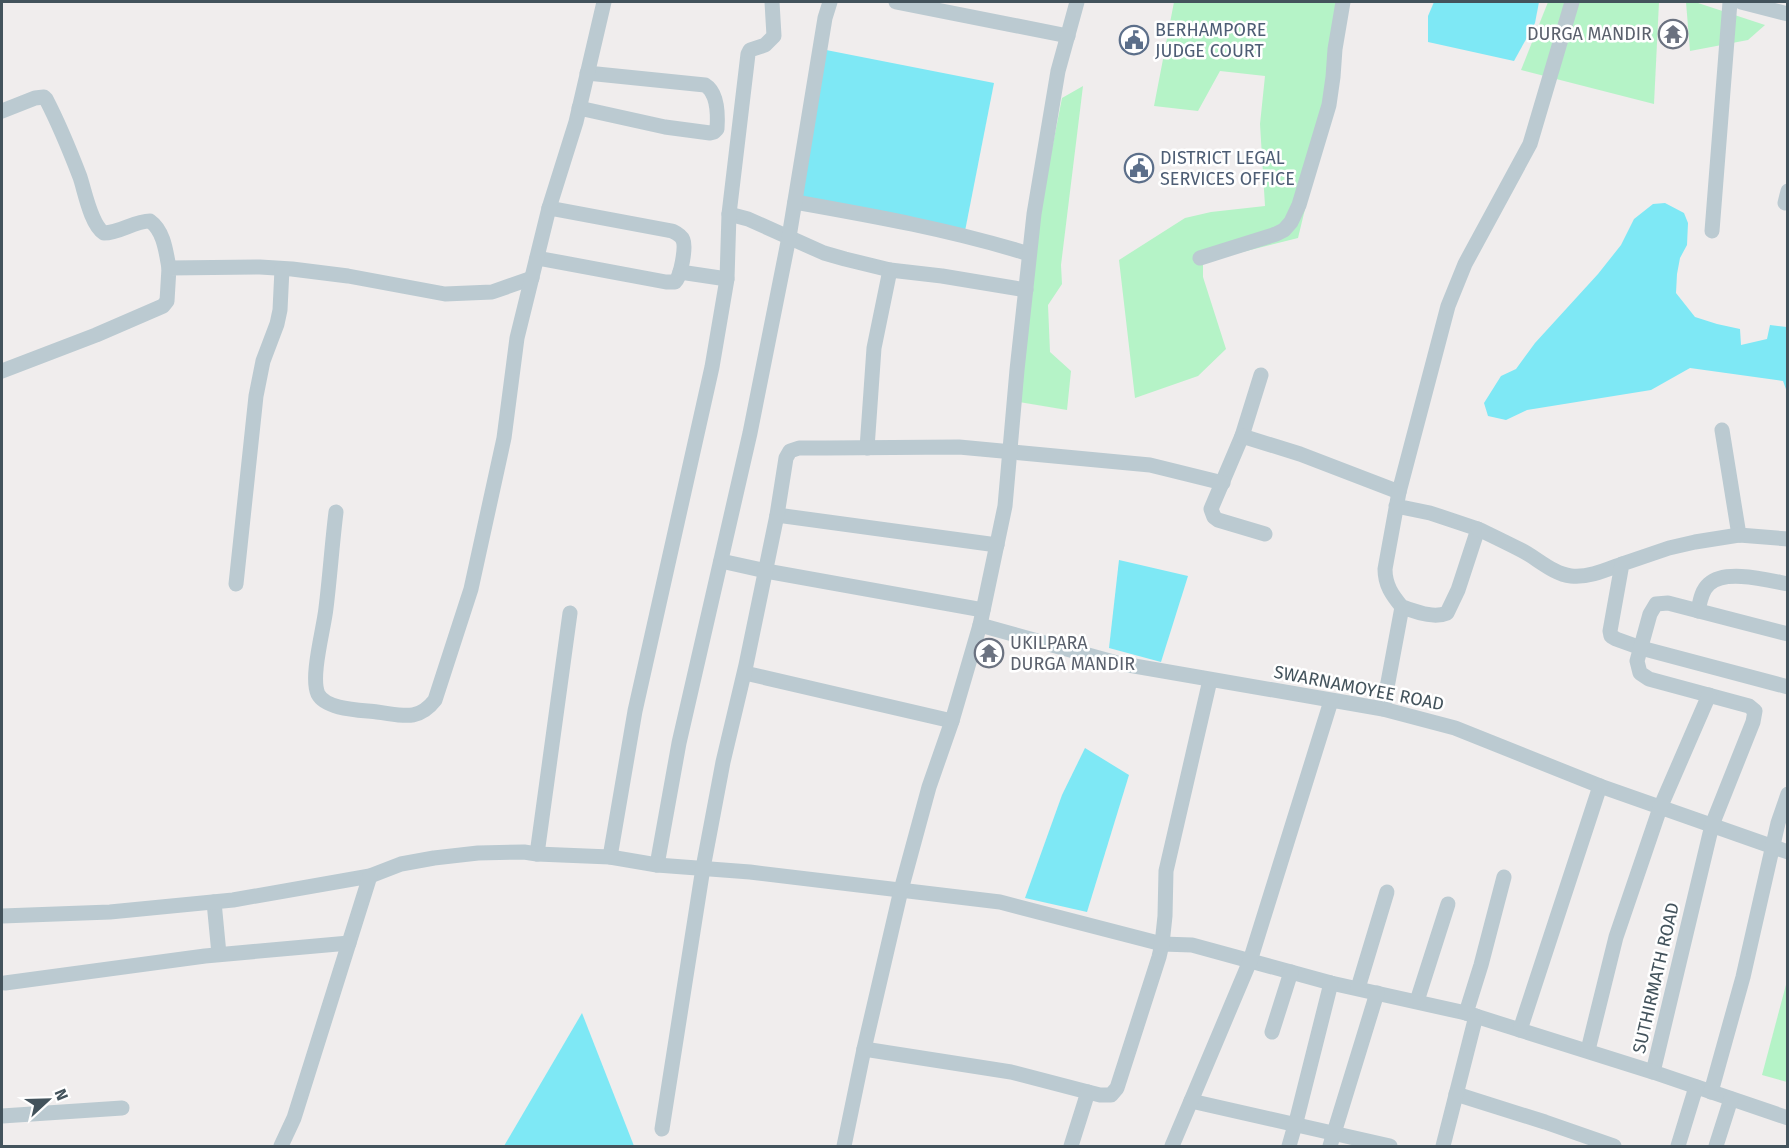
<svg xmlns="http://www.w3.org/2000/svg" width="1789" height="1148" viewBox="0 0 1789 1148" font-family="'Fira Sans',sans-serif">
	<style>
		.green { fill: #b5f3c7 }
		.water { fill: #7ee8f5 }
		.lines { fill: none; stroke-linecap: round; stroke-linejoin: round }
		.minor { stroke: #bbcad1; stroke-width: 15 }
		.labels { text-anchor: middle; stroke-width: 5; stroke-linejoin: round; paint-order: stroke }
		.service-label { font-size: 18px; fill: #4e5e75; stroke: #fff; text-anchor: start }
		.worship-label { font-size: 18px; fill: #5b616d; stroke: #fff; text-anchor: end }
		.street-label { font-size: 18px; fill: #43535c; stroke: #fff }
	</style>
	<rect width="100%" height="100%" fill="#f0eded"/>
	<g class="green">
		<polygon points="1174,2 1347,2 1336,81 1298,238 1203,262 1203,277 1226,349 1198,376 1135,398 1119,260 1185,218 1211,212 1265,206 1260,124 1265,76 1220,71 1198,111 1154,106"/>
		<polygon points="1548,2 1659,2 1654,104 1521,70"/>
		<polygon points="1686,2 1695,2 1765,25 1748,40 1690,51"/>
		<polygon points="1083,86 1061,265 1062,284 1048,305 1050,352 1071,371 1067,410 1019,402 1039,215 1062,98"/>
		<polygon points="1787,981 1787,1082 1762,1075"/>
	</g>
	<g class="water">
		<polygon points="1434,2 1539,2 1535,23 1514,61 1428,42 1428,16"/>
		<polygon points="821,49 994,83 965,231 796,203"/>
		<polygon points="1665,203 1684,213 1688,223 1687,245 1680,258 1677,274 1676,293 1695,317 1717,324 1740,329 1741,345 1767,339 1770,325 1787,327 1787,392 1783,381 1690,368 1651,390 1527,410 1506,420 1488,416 1484,403 1501,376 1516,369 1535,343 1598,274 1621,245 1634,219 1653,204"/>
		<polygon points="1119,560 1188,576 1161,662 1109,648"/>
		<polygon points="1085,748 1129,775 1087,912 1025,898 1062,795"/>
		<polygon points="582,1013 634,1146 504,1146"/>
	</g>
	<g class="lines">
		<g class="minor">
			<polyline points="896,2 1068,36"/>
			<polyline points="1741,2 1788,14"/>
			<path d="M579,108L665,127L710,133L714,132L717,129C718,115 718,93 705,85L587,73"/>
			<path d="M2,111L35,98L44,97L46,99C59,124 70,151 80,177C85,192 91,225 104,233C120,233 134,221 150,221C164,231 166,252 169,268"/>
			<path d="M795,202C874,216 952,230 1029,254"/>
			<polyline points="1785,203 1788,191"/>
			<polyline points="729,214 748,219 824,253 845,259 890,270 942,276 1026,290"/>
			<polyline points="1712,231 1730,2"/>
			<path d="M537,258L666,282H675C681,277 686,247 683,240C681,235 676,233 672,231L549,208"/>
			<polyline points="1200,258 1276,234 1284,230 1291,222 1299,205 1329,105 1333,77 1335,49 1343,2"/>
			<polyline points="680,272 727,279"/>
			<polyline points="2,371 96,335 163,306 167,301 169,268 260,267 292,269 348,276 445,294 492,292 532,278"/>
			<polyline points="1261,375 1242,436 1211,509 1214,517 1218,520 1265,534"/>
			<polyline points="1722,430 1739,535"/>
			<polyline points="1242,436 1300,454 1399,492"/>
			<polyline points="867,448 874,348 890,270"/>
			<path d="M1396,506L1430,513L1478,529L1458,590L1447,613C1433,619 1415,611 1402,607C1392,595 1385,585 1385,569L1399,492L1448,306L1465,264L1530,144L1572,2"/>
			<path d="M336,512C332,544 330,576 326,608C324,628 310,677 318,694C326,710 362,710 377,712C402,715 418,722 435,700L471,589L504,438L517,338L549,208L576,122L604,2"/>
			<polyline points="777,515 997,545"/>
			<path d="M1478,529C1493,536 1507,543 1521,550C1537,558 1553,574 1571,576C1588,578 1606,570 1622,564"/>
			<polyline points="1788,539 1739,535 1695,542 1669,548 1622,564 1610,631 1611,636 1616,639 1641,648 1788,687"/>
			<polyline points="721,561 766,571 983,610"/>
			<polyline points="236,584 256,396 263,361 277,324 280,310 282,269"/>
			<path d="M1698,611C1700,602 1701,591 1709,584C1725,569 1767,580 1788,584"/>
			<polyline points="980,625 1117,663 1383,709 1455,728 1600,786 1788,852"/>
			<polyline points="1788,634 1668,603 1656,604 1650,614 1637,661 1640,673 1649,679 1749,706 1755,711 1753,722 1712,825 1653,1072 1788,1118"/>
			<polyline points="745,673 952,721"/>
			<polyline points="1383,709 1402,607"/>
			<polyline points="537,854 570,613"/>
			<polyline points="610,857 635,711 712,367 727,279 729,214 748,54 750,50 765,45 774,36 772,2"/>
			<polyline points="657,865 679,743 750,433 789,237 825,18 830,2"/>
			<polyline points="214,902 219,954"/>
			<polyline points="2,916 110,912 233,900 370,876 401,864 434,858 478,853 524,852 537,854 610,857 657,865 750,872 1000,902 1162,944 1192,945 1331,983 1466,1013 1653,1072"/>
			<polyline points="5,983 205,956 349,943"/>
			<polyline points="1358,988 1387,892"/>
			<polyline points="1417,1001 1448,904"/>
			<polyline points="1466,1013 1481,965 1504,877"/>
			<polyline points="1520,1030 1600,786"/>
			<polyline points="1272,1032 1291,972"/>
			<polyline points="864,1049 1011,1072 1088,1092"/>
			<polyline points="1588,1050 1616,937 1660,808 1709,695"/>
			<polyline points="1711,1092 1743,977 1778,823 1788,794"/>
			<polyline points="1456,1094 1545,1122 1614,1146"/>
			<polyline points="1191,1101 1390,1146"/>
			<polyline points="2,1116 122,1108"/>
			<polyline points="662,1129 703,868 723,762 746,665 777,515 786,458 790,451 799,448 826,448 959,447 1150,465 1223,483"/>
			<polyline points="281,1146 294,1118 370,876"/>
			<polyline points="844,1146 864,1049 901,890 929,787 952,721 980,625 1005,506 1017,370 1034,214 1058,71 1077,2"/>
			<polyline points="1071,1146 1088,1092 1100,1095 1111,1095 1117,1088 1159,957 1162,944 1165,916 1166,871 1210,680"/>
			<polyline points="1172,1146 1250,961 1331,701"/>
			<polyline points="1289,1146 1297,1118 1331,983"/>
			<polyline points="1330,1146 1377,993"/>
			<polyline points="1443,1146 1476,1016"/>
			<polyline points="1678,1146 1696,1087"/>
			<polyline points="1716,1146 1731,1099"/>
		</g>
	</g>
	<defs>
		<g id="temple-ring" transform="scale(1.5)"><circle r="9.5" fill="#fff" stroke="#6b7280" stroke-width="1.5"/><path d="M0-6L5-2H3V0L6.5 2.5H4V6H1.5V3h-3V6H-4V2.5H-6.5L-3 0V-2H-5Z" fill="#6b7280"/></g>
		<g id="civic-ring" transform="scale(1.5)"><circle r="9.5" fill="#fff" stroke="#5c6f8a" stroke-width="1.5"/><path d="M-.6-6.5H3V-4.5H.6V-3L4-1V1h2V6H-6V1h2V-1L-.6-3ZM-1.2 2.5V6h2.4V2.5Z" fill="#5c6f8a"/></g>
	</defs>
	<g fill-rule="evenodd">
		<use href="#temple-ring" x="1673" y="34"/>
		<use href="#civic-ring" x="1134" y="40"/>
		<use href="#civic-ring" x="1139" y="168"/>
		<use href="#temple-ring" x="989" y="653"/>
	</g>
	<g class="labels">
		<g class="service-label">
			<text x="1155" y="36">BERHAMPORE<tspan x="1155" dy="21">JUDGE COURT</tspan></text>
			<text x="1160" y="164">DISTRICT LEGAL<tspan x="1160" dy="21">SERVICES OFFICE</tspan></text>
		</g>
		<g class="worship-label">
			<text x="1652" y="40">DURGA MANDIR</text>
			<text x="1010" y="649" text-anchor="start">UKILPARA<tspan x="1010" dy="21">DURGA MANDIR</tspan></text>
		</g>
		<g class="street-label">
			<text transform="translate(1359 688) rotate(11)" y="6">SWARNAMOYEE ROAD</text>
			<text transform="translate(1656 978) rotate(-77)" y="6">SUTHIRMATH ROAD</text>
		</g>
	</g>
	<rect width="1789" height="1148" fill="none" stroke="#43535c" stroke-width="6"/>
	<g transform="translate(48 1100) rotate(68)" stroke="#ffffff" stroke-width="4.5" paint-order="stroke">
	<path d="M0-4.5L10 22L0 15L-10 22Z" fill="#43535c"/>
	<text y="-9" font-size="16" font-weight="bold" text-anchor="middle" fill="#43535c">N</text>
	</g>
</svg>
